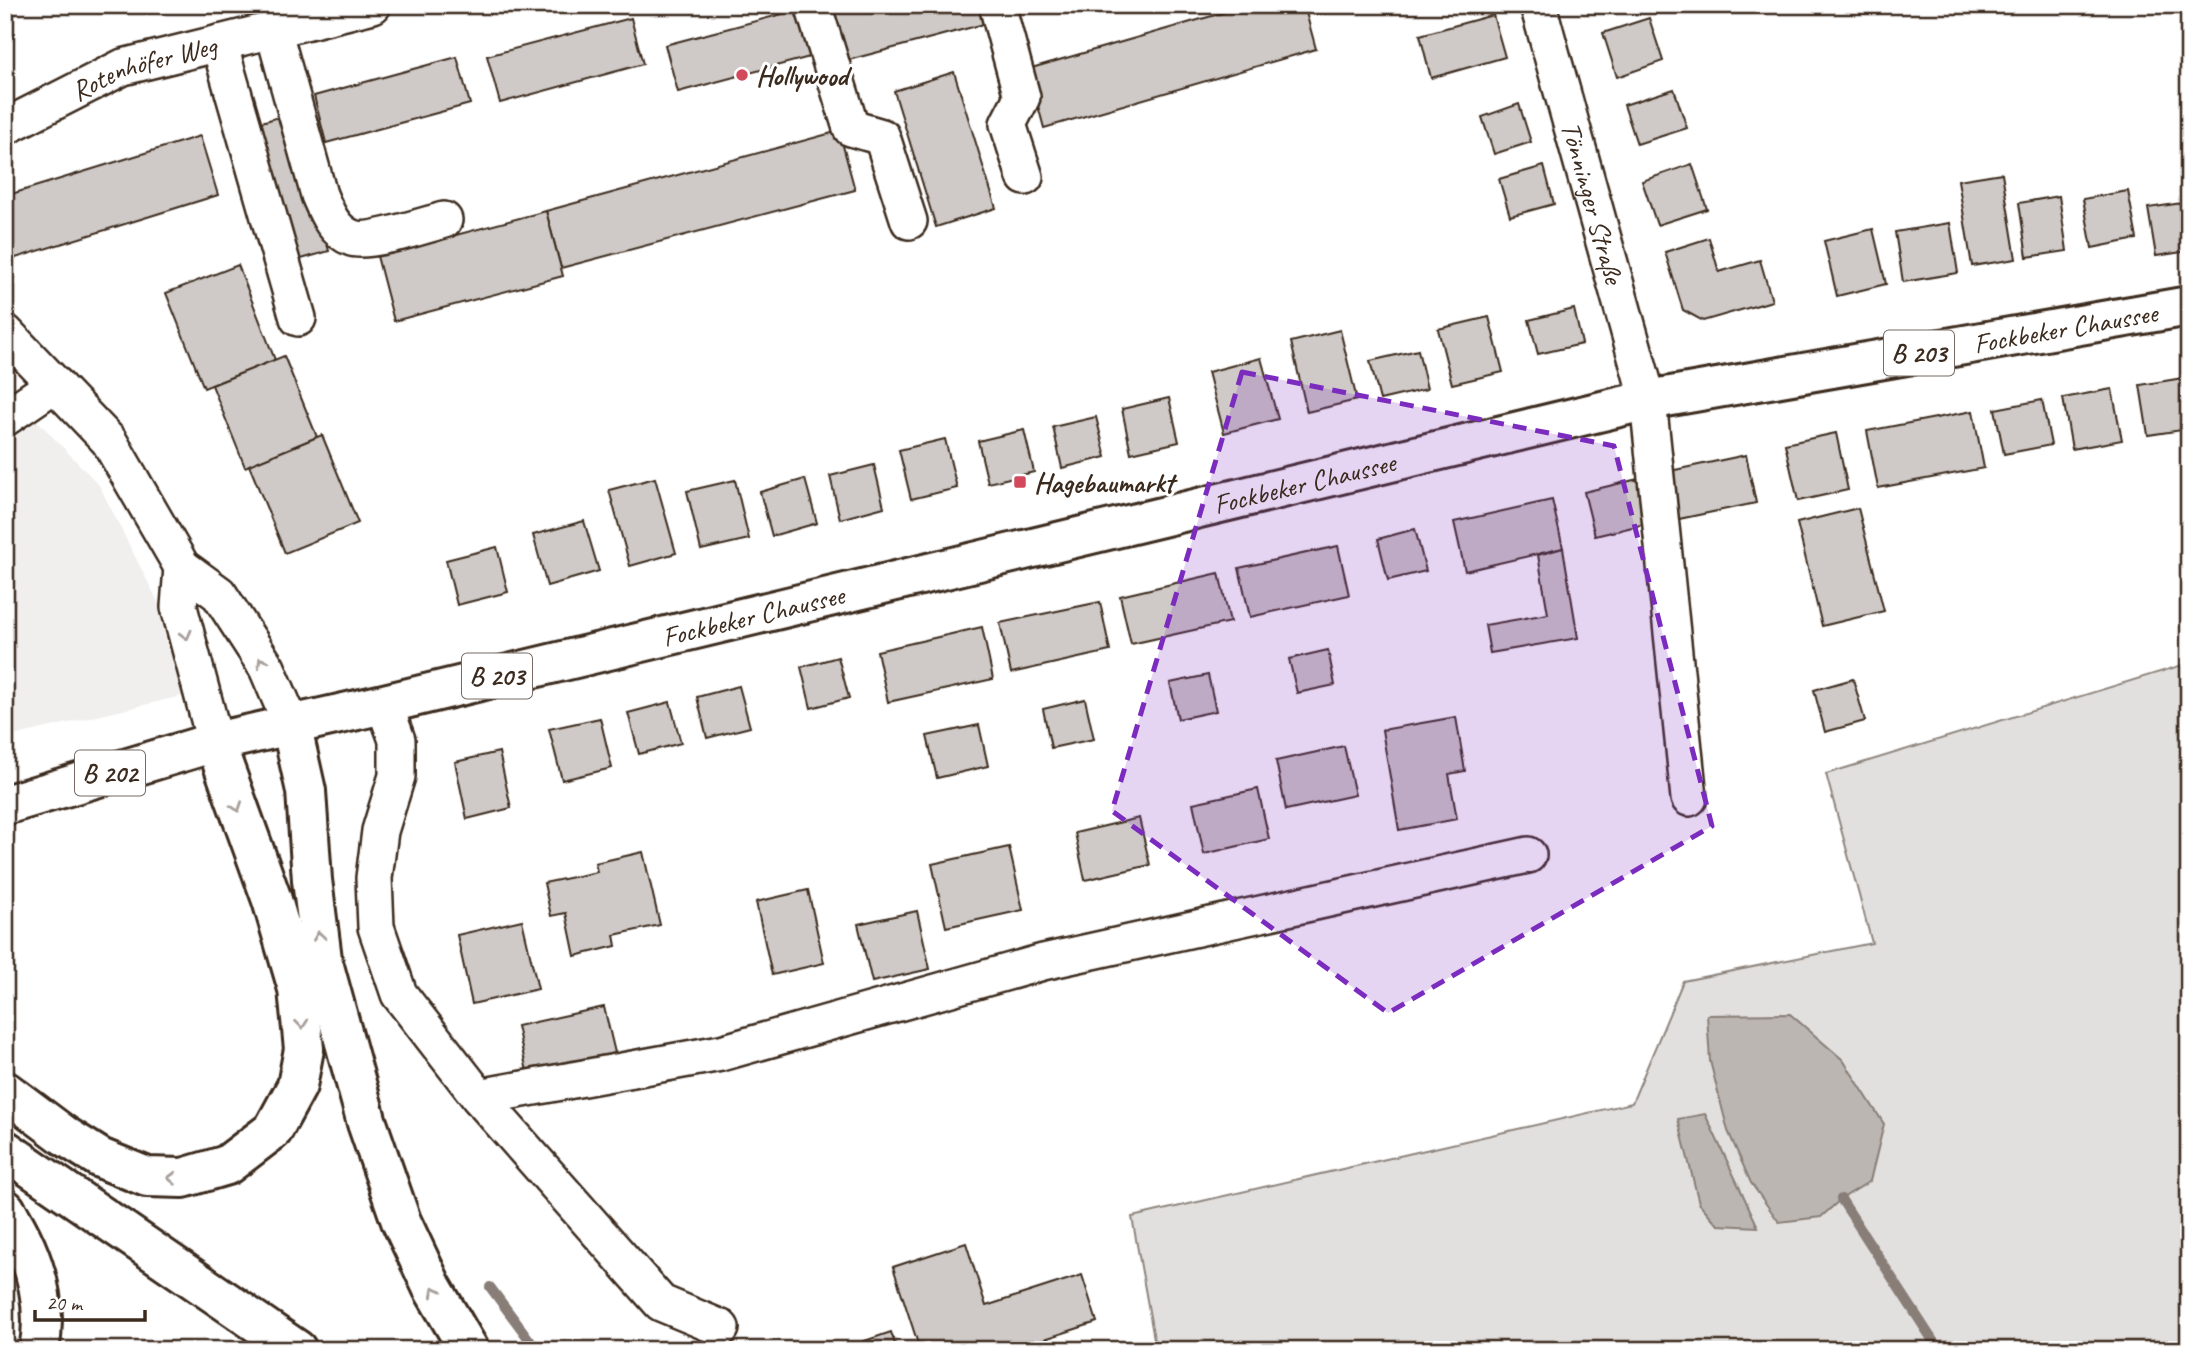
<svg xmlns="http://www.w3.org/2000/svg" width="2194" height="1355" viewBox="0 0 2194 1355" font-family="Caveat,sans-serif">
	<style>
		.built { fill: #f1efee }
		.green { fill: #e2e0de; stroke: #8e857e; stroke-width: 2 }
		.water { fill: #bcb6b3; stroke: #887e77; stroke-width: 2 }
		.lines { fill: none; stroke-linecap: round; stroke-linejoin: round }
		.stream { stroke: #887e77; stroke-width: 10 }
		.building { fill: #cfcac7; stroke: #3b2a1e; stroke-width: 2 }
		.minor-casing { stroke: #3b2a1e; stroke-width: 40 }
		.major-casing { stroke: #3b2a1e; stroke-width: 44 }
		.highway-casing { stroke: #3b2a1e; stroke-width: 44 }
		.minor { stroke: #fff; stroke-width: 35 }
		.major { stroke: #fff; stroke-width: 38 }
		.highway { stroke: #fff; stroke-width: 38 }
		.oneway { stroke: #a79f9a }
		.marked { fill: #7b2cbf; fill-opacity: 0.2; stroke: #7b2cbf; stroke-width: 5; stroke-dasharray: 14 9; stroke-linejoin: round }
		.poi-dot { fill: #d1495b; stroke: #fff; stroke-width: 2.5 }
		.labels { text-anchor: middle; stroke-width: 6; stroke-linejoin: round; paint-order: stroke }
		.shield { fill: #fff; stroke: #766a62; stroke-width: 2 }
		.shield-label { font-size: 26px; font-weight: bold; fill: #3b2a1e }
		.street-label { font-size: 28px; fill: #3b2a1e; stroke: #fff }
		.poi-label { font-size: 28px; font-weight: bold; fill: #3b2a1e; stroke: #fff; text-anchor: start }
	</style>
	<rect width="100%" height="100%" fill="#fff"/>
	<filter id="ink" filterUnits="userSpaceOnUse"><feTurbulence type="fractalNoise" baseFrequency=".0143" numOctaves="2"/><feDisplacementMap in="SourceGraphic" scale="14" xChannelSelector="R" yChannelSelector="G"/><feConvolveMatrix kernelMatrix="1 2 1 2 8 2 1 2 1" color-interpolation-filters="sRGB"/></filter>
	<g filter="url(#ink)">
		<polygon class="built" points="5,387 99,485 203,691 5,738"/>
		<polygon class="green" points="2189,663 2189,1350 1156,1350 1132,1217 1632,1103 1683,981 1872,943 1826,774"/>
		<g class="water">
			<polygon points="1790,1014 1843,1060 1884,1124 1870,1181 1841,1199 1821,1217 1779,1222 1751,1183 1728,1131 1710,1061 1707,1015"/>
			<polygon points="1705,1114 1758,1227 1718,1225 1699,1203 1678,1119"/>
		</g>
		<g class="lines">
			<g class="stream">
				<polyline points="1841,1199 1939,1350"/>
				<polyline points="490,1287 537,1350"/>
			</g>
		</g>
		<g class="building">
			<polygon points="863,5 979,5 984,24 841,62 828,15"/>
			<polygon points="1250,5 1304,5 1316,49 1044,128 1028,69"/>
			<polygon points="809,7 821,54 678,92 665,45"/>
			<polygon points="1493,15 1505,57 1431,78 1420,35"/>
			<polygon points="631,18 643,64 500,103 487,56"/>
			<polygon points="1649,18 1663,61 1617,77 1603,33"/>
			<polygon points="457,57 470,104 326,143 314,96"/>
			<polygon points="954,72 996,208 936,227 894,91"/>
			<polygon points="1674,89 1687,128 1637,144 1624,105"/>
			<polygon points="1519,104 1531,142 1494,154 1482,117"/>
			<polygon points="290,114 329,251 298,260 258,123"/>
			<polygon points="839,131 855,190 561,268 546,211"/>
			<polygon points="200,136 218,195 6,261 5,196"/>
			<polygon points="1692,164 1707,209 1657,225 1642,181"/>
			<polygon points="1544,166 1554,204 1510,216 1499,179"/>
			<polygon points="2002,173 2016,259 1972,266 1958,180"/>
			<polygon points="2128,191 2137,239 2092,248 2083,199"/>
			<polygon points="2059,196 2067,251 2027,257 2019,203"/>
			<polygon points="2189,202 2189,251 2156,256 2148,208"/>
			<polygon points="546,211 563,276 394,321 377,256"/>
			<polygon points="1950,223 1958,273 1903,282 1895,232"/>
			<polygon points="1873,229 1886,284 1837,296 1824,241"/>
			<polygon points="1709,238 1719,272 1760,260 1772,301 1703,321 1683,310 1665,252"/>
			<polygon points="238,265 275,360 204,388 166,293"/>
			<polygon points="1574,309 1582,344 1538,354 1529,320"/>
			<polygon points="1489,317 1503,372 1452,384 1438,329"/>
			<polygon points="1340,330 1357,400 1307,412 1291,342"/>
			<polygon points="1418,350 1427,389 1380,400 1370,361"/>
			<polygon points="284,356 317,437 245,467 212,385"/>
			<polygon points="1261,358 1278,419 1224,433 1208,372"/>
			<polygon points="2189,377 2189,429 2148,435 2140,385"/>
			<polygon points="2112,389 2122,440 2072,449 2063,398"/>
			<polygon points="1169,398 1179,442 1131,453 1122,409"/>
			<polygon points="2042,400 2051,445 2004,454 1995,409"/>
			<polygon points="1973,411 1984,468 1878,488 1867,431"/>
			<polygon points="1096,417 1106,457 1062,468 1053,427"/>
			<polygon points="1024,430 1034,472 988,483 978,441"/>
			<polygon points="1836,433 1848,490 1798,501 1785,444"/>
			<polygon points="322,435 358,523 285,553 249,465"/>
			<polygon points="945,439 957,488 911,499 899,450"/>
			<polygon points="1746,455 1756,503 1679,519 1670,471"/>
			<polygon points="874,465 884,507 840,519 830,476"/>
			<polygon points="655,478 676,553 630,566 609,490"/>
			<polygon points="805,479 817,523 772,536 760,492"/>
			<polygon points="1638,479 1649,523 1595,536 1584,492"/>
			<polygon points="735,480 749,539 701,550 687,491"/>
			<polygon points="1552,500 1563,548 1465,571 1454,522"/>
			<polygon points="1858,508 1884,611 1822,626 1797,523"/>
			<polygon points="584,521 599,571 547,586 533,535"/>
			<polygon points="1415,529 1426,571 1388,580 1378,539"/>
			<polygon points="1338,546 1349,595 1250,617 1239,568"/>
			<polygon points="497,547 508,592 457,605 446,560"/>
			<polygon points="1563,548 1578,638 1490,653 1485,625 1548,614 1538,555"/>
			<polygon points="1219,573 1230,622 1131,644 1120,596"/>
			<polygon points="1100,602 1110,651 1011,673 1000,623"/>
			<polygon points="982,627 993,679 888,702 877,651"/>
			<polygon points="1328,650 1335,685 1297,693 1289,659"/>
			<polygon points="838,657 849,698 811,708 801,667"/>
			<polygon points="1208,675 1216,711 1178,719 1170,683"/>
			<polygon points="1853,679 1865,721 1825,732 1814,690"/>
			<polygon points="739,686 750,727 707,738 697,697"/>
			<polygon points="1085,699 1094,739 1051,748 1043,709"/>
			<polygon points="670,702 681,743 639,754 628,713"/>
			<polygon points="1456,717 1465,771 1449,774 1457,819 1399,830 1382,730"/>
			<polygon points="600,718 612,768 562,780 549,729"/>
			<polygon points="979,725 988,766 937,778 927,736"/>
			<polygon points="1344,746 1355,795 1286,810 1276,761"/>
			<polygon points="499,752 511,808 467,819 455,762"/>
			<polygon points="1258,789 1269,839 1204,854 1193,803"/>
			<polygon points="1139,818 1150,865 1085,880 1075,833"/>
			<polygon points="1009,847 1023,910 946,927 932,864"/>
			<polygon points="643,852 660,925 614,935 616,946 575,956 566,913 551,916 544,883 597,872 595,863"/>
			<polygon points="808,890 824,963 772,975 756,902"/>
			<polygon points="917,911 930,969 872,982 858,924"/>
			<polygon points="522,920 538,989 472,1004 457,935"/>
			<polygon points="604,1007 616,1057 528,1076 517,1026"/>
			<polygon points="966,1243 986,1306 1082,1275 1097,1322 1011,1350 920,1350 893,1267"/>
			<polygon points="891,1332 897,1350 838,1350"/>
		</g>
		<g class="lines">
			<g class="minor-casing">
				<g id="minor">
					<polyline points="813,5 851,128 882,137 909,221"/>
					<polyline points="997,5 1022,97 1008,124 1025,177"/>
					<path id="s1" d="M1538,5L1648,400L1689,798"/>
					<path d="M273,29L319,195C326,211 333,231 352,238C368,244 425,225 444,220"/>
					<polyline points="219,43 298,318"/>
					<path id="s2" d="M5,127L123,67L373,5"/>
					<polyline points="5,332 109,441 182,567 219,594 267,668 291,724"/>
					<polyline points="5,418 55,384"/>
					<polyline points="182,567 179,607 215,742"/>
					<polyline points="384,704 397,740 397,776 380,831 374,878 376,927 399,994 479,1097 721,1053 1043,962 1528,855"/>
					<polyline points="479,1097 661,1303 721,1328"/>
				</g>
			</g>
			<g class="major-casing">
				<g id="major">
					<path id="s3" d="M5,805L215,742L384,704L1648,400L2189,306"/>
					<polyline points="5,1091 65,1136 100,1158 147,1177 183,1178 227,1165 273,1130 297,1086 304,1049 298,989 272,900 215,742"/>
					<polyline points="5,1150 297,1350"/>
					<path d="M5,1209C32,1251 49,1300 39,1350"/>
				</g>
			</g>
			<g class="highway-casing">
				<polyline id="highway" points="291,724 306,791 312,880 322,959 367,1123 401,1221 432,1287 469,1350"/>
			</g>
			<use href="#minor" class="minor"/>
			<use href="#major" class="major"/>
			<use href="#highway" class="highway"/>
		</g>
		<defs><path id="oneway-chevron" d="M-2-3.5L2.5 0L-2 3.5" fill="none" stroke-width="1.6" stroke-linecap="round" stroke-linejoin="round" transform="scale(1.75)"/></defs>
		<g class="oneway">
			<use href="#oneway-chevron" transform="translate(186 635) rotate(76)"/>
			<use href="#oneway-chevron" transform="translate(262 662) rotate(-121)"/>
			<use href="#oneway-chevron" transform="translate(237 807) rotate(71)"/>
			<use href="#oneway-chevron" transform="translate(319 936) rotate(-98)"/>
			<use href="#oneway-chevron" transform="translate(302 1024) rotate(84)"/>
			<use href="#oneway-chevron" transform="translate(172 1178) rotate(-178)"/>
			<use href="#oneway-chevron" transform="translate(435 1291) rotate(-119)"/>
		</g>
	</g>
	<path class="marked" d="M1242,372L1614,446L1712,826L1388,1013L1112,811Z"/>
	<g class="poi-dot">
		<circle cx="742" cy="75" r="7"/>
		<rect x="1013" y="475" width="14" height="14" rx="3.5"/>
	</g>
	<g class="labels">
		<g class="shield">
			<rect x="1884" y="330.5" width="70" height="45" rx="5"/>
			<rect x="462" y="653.5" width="70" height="45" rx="5"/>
			<rect x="75" y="750.5" width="70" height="45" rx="5"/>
		</g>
		<g class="shield-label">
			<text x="1919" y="362">B 203</text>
			<text x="497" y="685">B 203</text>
			<text x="110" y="782">B 202</text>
		</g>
		<g class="street-label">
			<text dy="10" stroke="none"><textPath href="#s2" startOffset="152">Rotenhöfer Weg</textPath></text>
			<text dy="10" stroke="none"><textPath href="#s1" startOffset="205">Tönninger Straße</textPath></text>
			<text dy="10" stroke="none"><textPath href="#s3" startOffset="2116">Fockbeker Chaussee</textPath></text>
			<text dy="10" stroke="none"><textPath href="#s3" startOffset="1339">Fockbeker Chaussee</textPath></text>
			<text dy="10" stroke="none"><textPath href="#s3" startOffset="772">Fockbeker Chaussee</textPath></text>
		</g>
		<g class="poi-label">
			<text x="756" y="85">Hollywood</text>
			<text x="1034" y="492">Hagebaumarkt</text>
		</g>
	</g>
	<rect width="2194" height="1355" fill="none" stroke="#fff" stroke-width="28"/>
	<rect x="14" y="14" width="2166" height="1327" fill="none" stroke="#3b2a1e" stroke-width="2.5" filter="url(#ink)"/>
	<path d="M35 1310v10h110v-10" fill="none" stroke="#3b2a1e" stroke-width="3.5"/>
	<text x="46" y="1310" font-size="21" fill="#3b2a1e" stroke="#ffffff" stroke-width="5" paint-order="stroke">20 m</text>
</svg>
